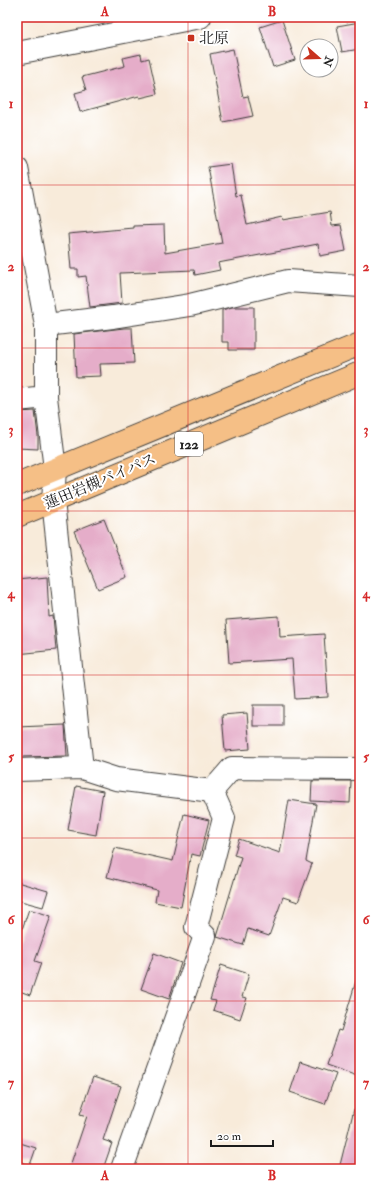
<svg xmlns="http://www.w3.org/2000/svg" width="377" height="1186" viewBox="0 0 377 1186" font-family="'IM FELL Double Pica','Noto Serif JP',serif">
	<style>
		.building { fill: #e5adc9 }
		.lines { fill: none; stroke-linecap: round; stroke-linejoin: round }
		.minor-casing { stroke: #3d3b38; stroke-width: 24 }
		.highway-casing { stroke: #3d3b38; stroke-width: 24 }
		.minor { stroke: #fff; stroke-width: 22 }
		.highway { stroke: #f5bf86; stroke-width: 22 }
		.grid { fill: none; stroke: #d62828; stroke-width: 1; stroke-opacity: 0.55 }
		.poi-dot { fill: #c8321e; stroke: #fff; stroke-width: 1.5 }
		.labels { text-anchor: middle; stroke-width: 4; stroke-linejoin: round; paint-order: stroke }
		.shield { fill: #fff; stroke: #606060; stroke-width: 1 }
		.shield-label { font-size: 14px; font-weight: bold; fill: #1c1c1c }
		.poi-label { font-size: 15px; fill: #1c1c1c; stroke: #fff; text-anchor: start }
		.street-label { font-size: 15px; fill: #1c1c1c; stroke: #fff }
		.neatline { fill: none; stroke: #d62828; stroke-width: 1.5 }
		.grid-label { font-size: 13px; text-anchor: middle; font-weight: bold; fill: #d62828 }
	</style>
	<rect width="100%" height="100%" fill="#fff"/>
	<filter id="ink" filterUnits="userSpaceOnUse"><feTurbulence type="fractalNoise" baseFrequency=".025" numOctaves="2"/><feDisplacementMap in="SourceGraphic" scale="8" xChannelSelector="R" yChannelSelector="G"/><feConvolveMatrix kernelMatrix="1 2 1 2 8 2 1 2 1" color-interpolation-filters="sRGB"/></filter>
	<filter id="wash" filterUnits="userSpaceOnUse"><feTurbulence type="fractalNoise" baseFrequency=".012" numOctaves="4" result="noise"/><feDisplacementMap in="SourceGraphic" scale="16" xChannelSelector="R" yChannelSelector="G"/><feGaussianBlur stdDeviation="0.9" result="paint"/><feColorMatrix in="noise" values="0 0 0 0 0 0 0 0 0 0 0 0 0 0 0 0 0 1.4 0 .05"/><feComposite in="paint" operator="in"/></filter>
	<g filter="url(#wash)">
		<rect width="100%" height="100%" fill="#f8ebda"/>
		<g id="blocks">
			<g class="building">
				<polygon points="282,20 295,60 273,67 260,27"/>
				<polygon points="360,22 360,49 342,52 337,26"/>
				<polygon points="233,49 243,97 248,96 253,116 223,122 210,54"/>
				<polygon points="141,54 142,60 149,58 157,94 140,98 139,96 80,112 75,93 86,90 82,77 125,66 123,58"/>
				<polygon points="231,164 236,196 241,195 247,225 282,217 283,220 330,212 332,226 341,225 346,251 320,256 318,244 218,263 220,270 195,275 194,270 120,273 122,303 90,307 86,276 78,277 78,269 71,269 68,234 133,228 133,226 164,225 165,253 222,243 208,167"/>
				<polygon points="232,307 254,307 254,350 229,350 229,342 222,342 222,310"/>
				<polygon points="124,328 132,328 134,363 100,364 101,376 76,377 74,334"/>
				<polygon points="35,411 38,436 38,449 17,448 18,412"/>
				<polygon points="104,519 127,577 98,589 74,531"/>
				<polygon points="47,577 49,617 53,616 56,650 17,654 17,580"/>
				<polygon points="279,616 280,637 324,634 328,697 295,699 292,659 229,663 226,620"/>
				<rect x="253" y="705" width="30" height="21"/>
				<polygon points="247,713 250,749 225,751 222,715"/>
				<polygon points="65,725 67,756 18,757 17,727"/>
				<polygon points="312,781 351,781 350,803 311,801"/>
				<polygon points="76,786 103,791 96,835 68,830"/>
				<polygon points="289,800 316,804 306,861 312,864 298,902 283,897 269,936 248,929 243,945 217,937 241,857 234,855 239,839 280,853"/>
				<polygon points="184,814 209,820 200,856 191,854 181,907 155,902 157,890 107,877 115,848 173,861"/>
				<polygon points="17,882 48,891 43,907 17,900"/>
				<polygon points="29,909 51,916 35,961 41,963 30,995 17,990 17,944"/>
				<polygon points="154,953 181,963 169,999 141,989"/>
				<polygon points="221,965 249,974 242,997 247,998 240,1019 213,1010 216,1001 210,1000"/>
				<polygon points="356,981 360,982 360,1077 326,1065 338,1030 341,1031"/>
				<polygon points="300,1062 336,1074 325,1104 290,1092"/>
				<polygon points="93,1077 121,1086 103,1140 112,1143 103,1169 69,1169 87,1116 80,1114"/>
				<polygon points="354,1109 360,1110 360,1169 339,1169"/>
				<polygon points="17,1142 36,1148 30,1165 17,1161"/>
			</g>
		</g>
	</g>
	<g filter="url(#ink)">
		<use href="#blocks" fill-opacity="0" stroke="#3d3b38" stroke-width="1"/>
		<g class="lines">
			<g class="minor-casing">
				<g id="minor">
					<polyline points="17,53 200,17"/>
					<polyline points="17,168 46,325 46,397 17,400"/>
					<polyline points="46,325 113,317 190,305 288,281 360,286"/>
					<polyline points="46,397 55,469 53,501 82,768"/>
					<polyline points="17,770 82,768 116,779 212,791"/>
					<polyline points="212,791 232,768 360,769"/>
					<polyline points="122,1169 205,936 196,927 224,818 212,791"/>
				</g>
			</g>
			<g class="highway-casing">
				<g id="highway">
					<polyline points="17,485 360,344"/>
					<polyline points="17,516 360,373"/>
				</g>
			</g>
			<use href="#minor" class="minor"/>
			<use href="#highway" class="highway"/>
		</g>
	</g>
	<path class="grid" d="M188,17V1169M17,185H360M17,348H360M17,511H360M17,675H360M17,838H360M17,1001H360"/>
	<rect class="poi-dot" x="187" y="34" width="8" height="8" rx="2"/>
	<g class="labels">
		<rect class="shield" x="175" y="432" width="28" height="24" rx="3"/>
		<g class="shield-label">
			<text x="189" y="449">122</text>
		</g>
		<g class="poi-label">
			<text x="199" y="43">北原</text>
		</g>
		<g class="street-label">
			<text transform="translate(100 481) rotate(-23)" y="5">蓮田岩槻バイパス</text>
		</g>
	</g>
	<rect width="377" height="1186" fill="none" stroke="#fff" stroke-width="44"/>
	<g transform="translate(319 58) rotate(110)"><circle r="19" fill="#ffffff" stroke="#a4a4a4"/>
	<path d="M0-3L7 15L0 10L-7 15Z" fill="#c8321e"/>
	<text y="-6" font-size="11" font-weight="bold" text-anchor="middle" fill="#1c1c1c">N</text>
	</g>
	<path d="M211 1140v6h62v-6" fill="none" stroke="#1c1c1c" stroke-width="2"/>
	<text x="217" y="1140" font-size="12" fill="#1c1c1c" stroke="#ffffff" stroke-width="3" paint-order="stroke">20 m</text>
	<rect x="22" y="22" width="333" height="1142" class="neatline"/>
	<g class="grid-label">
		<text x="105" y="16">A</text>
		<text x="272" y="16">B</text>
		<text x="11" y="108">1</text>
		<text x="366" y="108">1</text>
		<text x="11" y="271">2</text>
		<text x="366" y="271">2</text>
		<text x="11" y="434">3</text>
		<text x="366" y="434">3</text>
		<text x="11" y="598">4</text>
		<text x="366" y="598">4</text>
		<text x="11" y="761">5</text>
		<text x="366" y="761">5</text>
		<text x="11" y="924">6</text>
		<text x="366" y="924">6</text>
		<text x="11" y="1087">7</text>
		<text x="366" y="1087">7</text>
		<text x="105" y="1180">A</text>
		<text x="272" y="1180">B</text>
	</g>
</svg>
